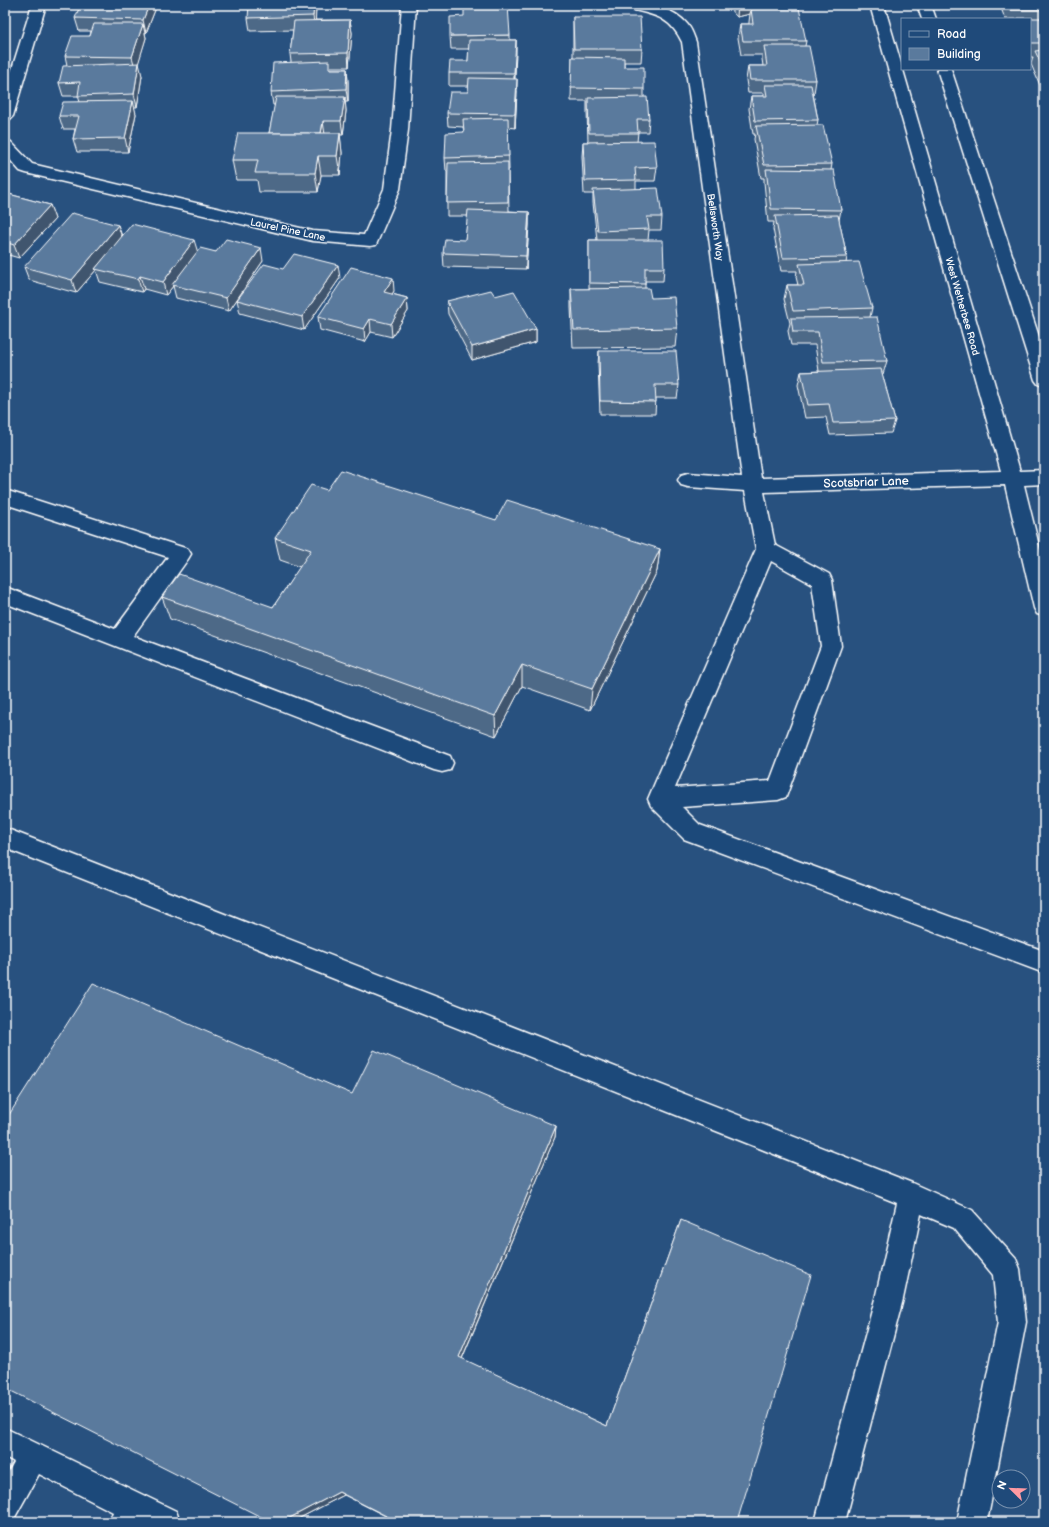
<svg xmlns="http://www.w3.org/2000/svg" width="1049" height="1527" viewBox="0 0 1049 1527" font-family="'Balsamiq Sans',sans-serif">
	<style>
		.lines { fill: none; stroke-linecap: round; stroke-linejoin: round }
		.minor-casing { stroke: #fff; stroke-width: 3 }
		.minor { fill: #1f4a7a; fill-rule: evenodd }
		.wall { fill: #4d6987; stroke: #fff }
		.shaded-wall { fill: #3f556e; stroke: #fff }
		.building { fill: #5a7a9d; stroke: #fff }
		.labels { text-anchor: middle; stroke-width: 3; stroke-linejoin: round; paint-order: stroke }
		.far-street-label { font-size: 10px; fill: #fff; stroke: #1f4a7a }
		.street-label { font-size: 12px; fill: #fff; stroke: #1f4a7a }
	</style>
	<rect width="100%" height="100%" fill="#28517f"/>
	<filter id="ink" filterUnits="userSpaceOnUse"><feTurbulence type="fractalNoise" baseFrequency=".025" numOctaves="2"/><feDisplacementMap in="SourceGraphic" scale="8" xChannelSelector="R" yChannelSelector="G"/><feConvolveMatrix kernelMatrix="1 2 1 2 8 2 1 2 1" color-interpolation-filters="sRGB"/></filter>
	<g filter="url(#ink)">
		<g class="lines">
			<g class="minor-casing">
				<g id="minor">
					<polygon points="32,5 46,5 13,116 10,119 5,121 5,91"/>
					<polygon points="402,5 416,5 408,130 400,189 376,245 370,246 313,241 26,173 20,171 5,154 5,140 11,142 32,164 313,231 364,235 384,189 392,130"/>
					<path d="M624,5C647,5 672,5 688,25C692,30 694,37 696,42L761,478L1001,471L870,5H884L1020,471L1044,470V484L1024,485L1044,566V616L1037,614L1034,608L1005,485L764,492L775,545L829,574L832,580L841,646L786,797L778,800L682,807L700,825L1044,951V973L684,839L651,806L648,799L756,549L745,491L688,487L681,485L678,480L681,475L688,473L742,477L682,42C669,15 653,15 626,8ZM771,561L812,584L821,646L770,781L675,788Z"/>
					<polygon points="917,5 931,5 936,19 922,19"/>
					<polygon points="937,69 951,69 1044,352 1044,386 1038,384 1035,380"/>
					<polygon points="5,490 188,549 191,554 188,559 133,636 450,756 453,763 450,770 442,772 434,770 5,603 5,587 115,629 168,557 5,504"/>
					<polygon points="5,828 912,1183 972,1210 1016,1259 1020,1269 1026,1322 987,1522 957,1522 998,1322 993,1275 954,1228 921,1214 903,1299 845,1522 815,1522 875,1299 897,1203 5,848"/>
					<polygon points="5,1428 176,1511 180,1522 109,1522 113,1512 39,1474 15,1517 5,1522 5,1478 14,1462 5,1457"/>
				</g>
			</g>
			<use href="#minor" class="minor"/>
		</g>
		<g class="wall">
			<polygon points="726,5 792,5 776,9 806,41 805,46 816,80 814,93 813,93 818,120 817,125 832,164 831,170 841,210 839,220 847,257 846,263 872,308 870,317 887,361 883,374 882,374 895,421 891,433 830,435 826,417 805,418 798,385 801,372 819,371 815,345 791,345 788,331 790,323 784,299 787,285 798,285 796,277 797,271 781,271 773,229 774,222 768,222 764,182 764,178 761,178 754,139 755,134 753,134 749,109 751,96 764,96 764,93 748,93 746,80 748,66 763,66 762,59 762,55 741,55 738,38 740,24 749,24 749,22 750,14 737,17"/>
			<polygon points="1000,5 1044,5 1044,90 1042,90 1031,64 1033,57 1030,57 1030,19 1005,19"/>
			<polygon points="316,7 315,20 350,20 352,33 349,67 330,67 331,69 347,69 348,82 348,102 345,102 346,111 343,135 340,135 342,153 340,175 321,175 318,192 259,192 257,180 236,180 232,160 269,133 275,105 273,105 271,92 291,62 290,54 293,30 250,31 248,18"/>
			<polygon points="155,10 146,33 145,33 146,38 138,63 142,76 137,107 134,107 136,114 128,152 77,152 73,139 75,129 63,129 59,116 80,102 78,96 63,96 59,83 67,65 65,56 90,36 91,31 79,31 75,18"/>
			<polygon points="573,17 642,49 641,62 624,62 624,67 644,89 644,97 649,119 648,132 638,132 637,142 657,167 655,181 636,181 636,189 662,217 661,230 649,230 648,240 664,268 663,281 645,281 645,288 651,298 677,328 675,347 573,348 571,308 571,289 589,289 589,240 597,240 593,203 593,194 584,194 582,156 583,142 588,142 587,111 587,101 571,101 572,57 573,57"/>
			<polygon points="510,35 510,40 516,40 515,79 517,92 515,128 508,127 509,170 508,170 509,211 529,212 529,225 526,269 444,267 443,253 465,240 468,216 447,216 447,171 446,171 445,158 464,132 463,127 448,126 447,113 468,92 469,86 449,86 449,73 468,61 469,49 451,49 450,36"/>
			<polygon points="5,193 50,205 55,219 19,258 5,254"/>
			<polygon points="118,225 122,236 197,251 216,252 263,261 229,311 176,298 173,286 166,295 144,289 142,292 100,282 96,270 76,293 29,280 24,267"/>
			<polygon points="340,278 304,330 240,313 237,300"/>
			<polygon points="394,291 392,294 407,298 408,311 392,337 371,332 365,342 320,330 318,317"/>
			<polygon points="495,296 536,329 536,342 472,360 448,314 447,301"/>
			<polygon points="599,351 679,385 677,398 656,398 655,414 600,414 598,364"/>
			<polygon points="327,490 660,549 657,571 590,710 522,686 496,736 170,619 162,597 273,607 300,567 280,560 275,538"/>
			<polygon points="352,1094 556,1126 555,1137 462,1359 607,1426 681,1220 737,1522 397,1522 344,1495 292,1522 271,1522"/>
		</g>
		<g class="shaded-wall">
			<polygon points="149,5 154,5 155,10 146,33 143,20"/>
			<polygon points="314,5 316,5 316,7 315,29 313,16"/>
			<polygon points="738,5 792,5 752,14 751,9 750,14 737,17"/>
			<polygon points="350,20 352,33 349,67 348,53"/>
			<polygon points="143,24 146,38 136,71 132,57"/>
			<polygon points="516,40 516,54 514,87 514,73"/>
			<polygon points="139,63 142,76 137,107 134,94"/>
			<polygon points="347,69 348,82 348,102 346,89"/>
			<polygon points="517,79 517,92 515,128 515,114"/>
			<polygon points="345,97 346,111 343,135 341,121"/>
			<polygon points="133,101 136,114 128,152 125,138"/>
			<polygon points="323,121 325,135 321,135"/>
			<polygon points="340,133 342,153 340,175 337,156"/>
			<polygon points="318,156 321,175 318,192 315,173"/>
			<polygon points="50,205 55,219 19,258 14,245"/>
			<polygon points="529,212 529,225 526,269 526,256"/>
			<polygon points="118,225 122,238 95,269 96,270 76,293 72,280"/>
			<polygon points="194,240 198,253 172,285 173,286 166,295 163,282"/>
			<polygon points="261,248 263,261 229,311 226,298"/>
			<polygon points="338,265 340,278 304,330 302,317"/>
			<polygon points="140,276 144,289 142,292 138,279"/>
			<polygon points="393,278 394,291 385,305 384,292"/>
			<polygon points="407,298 408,311 392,337 391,324"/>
			<polygon points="370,319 371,332 365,342 364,329"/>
			<polygon points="536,329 536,342 472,360 472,347"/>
			<polygon points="660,549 657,571 590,710 592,689"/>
			<polygon points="522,665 522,686 496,736 495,716"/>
			<polygon points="556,1126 555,1137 460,1363 459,1357"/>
			<polygon points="339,1492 344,1495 292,1522 282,1522"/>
		</g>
		<g class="building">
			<polygon points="96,5 149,5 143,20 75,18 80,6 95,7"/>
			<polygon points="249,5 314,5 313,16 248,18"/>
			<polygon points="464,5 508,5 510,35 450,36 450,17 464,16"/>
			<polygon points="1008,5 1044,5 1044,10 1010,10"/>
			<polygon points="799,8 806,41 743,41 740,24 753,24 751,9"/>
			<polygon points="573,17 640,17 642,49 574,49"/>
			<polygon points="1018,18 1044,18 1044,43 1030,43 1030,19 1018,19"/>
			<polygon points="350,20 348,53 290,54 294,21"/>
			<polygon points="94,24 143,24 132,57 65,56 72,36 90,36"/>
			<polygon points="469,40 516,40 514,73 449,73 450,61 468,61"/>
			<polygon points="764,46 809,46 816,80 750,80 748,66 767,66"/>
			<polygon points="1044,50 1044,70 1035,51"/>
			<polygon points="572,57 624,58 624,67 644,67 644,89 571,88"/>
			<polygon points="329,61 329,69 347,69 346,89 271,92 273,63"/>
			<polygon points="139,63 134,94 78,96 80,82 59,83 63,66"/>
			<polygon points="469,78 517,79 515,114 447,113 450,92 468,92"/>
			<polygon points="765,85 811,85 818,120 755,121 751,96 767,96"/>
			<polygon points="276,97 345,97 341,121 323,121 321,133 269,133"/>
			<polygon points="647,97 649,119 637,119 638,133 589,133 588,98"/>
			<polygon points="133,101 125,138 73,139 79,116 59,116 63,102"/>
			<polygon points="508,118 509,156 445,158 446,133 464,132 463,119"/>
			<polygon points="823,125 832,164 764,165 756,126"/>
			<polygon points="238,133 340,133 337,156 318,156 315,173 255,173 258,160 232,160"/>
			<polygon points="654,141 657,167 635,168 636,180 585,181 583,142"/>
			<polygon points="508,162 508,202 447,203 448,163"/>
			<polygon points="766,169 834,170 841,210 771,209"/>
			<polygon points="658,188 662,217 647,217 649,229 598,231 593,190"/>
			<polygon points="5,193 50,205 14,245 5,242"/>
			<polygon points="468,210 529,212 526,256 443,253 445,239 465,240"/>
			<polygon points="72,213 118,225 72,280 24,267"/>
			<polygon points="838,215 847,257 783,258 775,216"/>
			<polygon points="132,224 194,240 163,282 140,276 138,279 95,269"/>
			<polygon points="226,239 261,248 226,298 172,285 200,248 216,252"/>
			<polygon points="589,240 663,240 664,268 645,268 645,284 589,283"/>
			<polygon points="294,254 338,265 302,317 237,300 264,264 283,269"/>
			<polygon points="859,262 872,308 793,311 787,285 804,285 799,264"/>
			<polygon points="351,267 393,278 384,292 407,298 391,324 370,319 364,329 318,317"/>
			<polygon points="649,288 651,298 674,297 677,328 574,330 571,289"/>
			<polygon points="491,290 495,296 514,291 536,329 472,347 447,301"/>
			<polygon points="877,317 887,361 823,362 818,332 793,332 791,318"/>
			<polygon points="599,351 676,351 679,385 655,385 656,402 600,401"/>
			<polygon points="881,369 895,421 833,423 829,404 808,405 801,372"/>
			<polygon points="341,470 496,520 507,500 660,549 592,689 522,665 495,716 162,597 179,574 273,607 311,550 275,538 311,485 327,490"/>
			<polygon points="93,983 352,1094 374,1050 556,1126 459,1357 607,1426 681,1220 811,1275 737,1522 398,1522 339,1492 282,1522 271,1522 5,1388 5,1121"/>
		</g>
	</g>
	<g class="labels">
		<g class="far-street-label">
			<text transform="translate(716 227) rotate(82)" y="4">Bellsworth Way</text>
			<text transform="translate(288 229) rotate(12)" y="4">Laurel Pine Lane</text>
			<text transform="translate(963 306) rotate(74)" y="4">West Wetherbee Road</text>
		</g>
		<g class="street-label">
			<text transform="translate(866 482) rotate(-2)" y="4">Scotsbriar Lane</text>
		</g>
	</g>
	<rect width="1049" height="1527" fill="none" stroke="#1f4a7a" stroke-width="20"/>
	<rect x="10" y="10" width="1029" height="1507" fill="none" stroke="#fff" stroke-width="1.5" filter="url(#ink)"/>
	<rect x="901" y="18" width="130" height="52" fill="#1f4a7a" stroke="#7992af"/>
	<rect x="909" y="31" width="20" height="6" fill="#1f4a7a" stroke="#7992af"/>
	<text x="937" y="38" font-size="12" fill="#ffffff">Road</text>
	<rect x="909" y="48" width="20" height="12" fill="#5a7a9d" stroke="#7992af"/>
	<text x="937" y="58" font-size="12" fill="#ffffff">Building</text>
	<g transform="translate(1011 1489) rotate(293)"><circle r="19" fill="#1f4a7a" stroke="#7992af"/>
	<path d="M0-3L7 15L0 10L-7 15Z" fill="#ff9aa2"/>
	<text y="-6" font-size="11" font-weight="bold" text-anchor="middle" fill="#ffffff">N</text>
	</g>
</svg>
